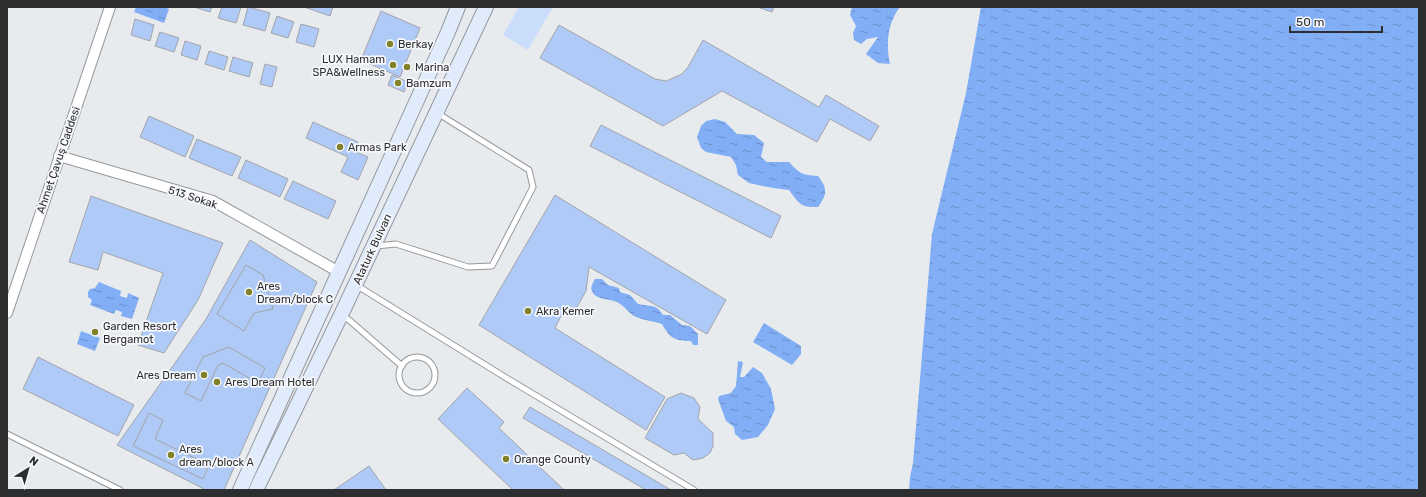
<svg xmlns="http://www.w3.org/2000/svg" width="1426" height="497" viewBox="0 0 1426 497" font-family="Rubik,sans-serif">
	<style>
		.green { fill: #caddfa }
		.water { fill: url(#water-ripples) }
		.building { fill: #afcaf6; stroke: #a3a5a9 }
		.lines { fill: none; stroke-linecap: round; stroke-linejoin: round }
		.lane-casing { stroke: #96989c; stroke-width: 7 }
		.street-casing { stroke: #96989c; stroke-width: 12 }
		.secondary-casing { stroke: #96989c; stroke-width: 16 }
		.lane { stroke: #fff; stroke-width: 5 }
		.street { stroke: #fff; stroke-width: 10 }
		.secondary { stroke: #e0ebfb; stroke-width: 14 }
		.poi-dot { fill: #81812a; stroke: #f6f8fc; stroke-width: 1.5 }
		.labels { text-anchor: middle; stroke-width: 3.5; stroke-linejoin: round; paint-order: stroke }
		.poi-label { font-size: 11px; fill: #2d2e2f; stroke: #f6f8fc; text-anchor: start }
		.street-label { font-size: 11px; fill: #2d2e2f; stroke: #f6f8fc }
	</style>
	<defs>
		<pattern id="water-ripples" width="26" height="14" patternUnits="userSpaceOnUse"><rect width="26" height="14" fill="#82aef5"/><path d="M2 4q2-2 4 0t4 0M15 11q2-2 4 0t4 0" fill="none" stroke="#6b8ec7"/></pattern>
	</defs>
	<rect width="100%" height="100%" fill="#e8ebee"/>
	<polygon class="green" points="519,7 553,7 528,50 503,35"/>
	<g class="water">
		<polygon points="136,7 164,7 169,9 164,23 134,12"/>
		<path d="M852,7H900C887,24 886,44 890,64L878,63L866,54L878,37L867,39L861,44L854,40L853,33L856,26L850,15Z"/>
		<polygon points="981,7 1419,7 1419,490 909,490 910,477 913,463 932,234 966,93"/>
		<path d="M715,119L725,122L737,134L754,135L764,143L761,157L767,162H789C800,174 802,175 818,176C828,189 827,194 818,207C800,208 799,203 789,190L773,188L749,183L738,175L736,165L731,157L706,152L701,148L697,137L701,126L706,121Z"/>
		<path d="M595,279H602L608,285L619,288L620,292L630,295L638,304C650,307 656,303 663,315H670L682,325L690,326L698,334V345H693L691,341C674,341 670,338 662,324C653,321 642,320 634,316C626,311 624,304 614,301C607,299 595,299 592,291C590,287 593,283 595,279Z"/>
		<polygon points="99,282 121,291 120,296 127,298 128,293 139,298 132,319 121,316 122,312 116,310 114,314 90,305 92,300 88,297 88,292 90,289 95,288"/>
		<polygon points="764,323 801,346 801,354 792,365 753,342"/>
		<polygon points="81,331 100,338 95,351 77,344"/>
		<polygon points="738,361 743,362 740,377 744,377 753,367 762,373 771,389 775,409 768,425 758,437 742,440 735,434 734,427 726,421 718,399 719,396 731,393 736,386"/>
	</g>
	<g class="building">
		<polygon points="194,7 212,7 210,12"/>
		<polygon points="222,7 241,7 236,23 218,18"/>
		<polygon points="248,7 270,13 265,31 243,25"/>
		<polygon points="304,7 333,7 330,16"/>
		<polygon points="757,7 774,7 772,12"/>
		<polygon points="381,11 420,28 400,77 361,60"/>
		<polygon points="277,16 294,22 288,38 271,33"/>
		<polygon points="135,19 154,25 150,41 131,35"/>
		<polygon points="301,24 319,29 314,47 296,42"/>
		<polygon points="559,25 655,79 666,81 682,74 688,67 703,40 819,107 826,95 879,126 870,141 830,119 817,142 722,91 663,126 540,58"/>
		<polygon points="160,32 179,38 174,52 155,46"/>
		<polygon points="185,41 201,46 197,60 181,55"/>
		<polygon points="209,51 228,57 224,70 205,64"/>
		<polygon points="233,57 253,63 249,77 229,71"/>
		<polygon points="265,64 277,67 272,87 260,84"/>
		<polygon points="392,75 408,82 404,92 388,85"/>
		<polygon points="149,116 194,136 185,157 140,137"/>
		<polygon points="313,122 358,142 354,151 368,157 358,180 341,172 348,157 306,138"/>
		<polygon points="601,125 781,216 771,238 590,146"/>
		<polygon points="197,139 241,157 232,176 189,158"/>
		<polygon points="246,160 288,179 280,197 238,178"/>
		<polygon points="293,181 336,201 328,219 284,199"/>
		<polygon points="555,195 726,300 707,334 589,267 586,291 577,307 561,316 555,328 665,397 646,430 479,325"/>
		<polygon points="91,196 223,243 198,300 164,353 138,345 163,273 103,252 98,270 69,262"/>
		<polygon points="250,240 317,282 224,490 206,490 117,445 206,319"/>
		<polygon points="246,265 263,275 273,309 254,313 244,331 217,314"/>
		<polygon points="229,347 265,368 258,383 223,363 218,365 201,401 185,393 203,357"/>
		<polygon points="38,357 134,405 118,436 23,389"/>
		<polygon points="467,388 504,422 499,428 564,490 513,490 438,419"/>
		<polygon points="681,393 694,398 700,407 698,419 713,433 713,446 710,453 703,458 693,460 684,453 674,455 645,438 667,399"/>
		<polygon points="530,407 671,490 646,490 523,418"/>
		<polygon points="149,413 163,420 155,439 209,465 203,479 133,446"/>
		<polygon points="369,466 386,490 334,490"/>
	</g>
	<g class="lines">
		<g class="lane-casing">
			<g id="lane">
				<polyline points="376,246 396,244 468,267 492,266 533,187 529,170 442,116 439,112"/>
				<polyline points="356,285 508,379 694,490"/>
				<polyline points="342,316 349,320 402,366"/>
				<circle cx="417" cy="375" r="18"/>
				<polyline points="7,434 120,490"/>
			</g>
		</g>
		<g class="street-casing">
			<g id="street">
				<polyline points="59,156 213,201 339,272"/>
				<polyline points="7,313 110,7"/>
			</g>
		</g>
		<g class="secondary-casing">
			<g id="secondary">
				<polyline points="240,490 448,32 458,7"/>
				<polyline points="256,490 341,315 486,7"/>
			</g>
		</g>
		<use href="#lane" class="lane"/>
		<use href="#street" class="street"/>
		<use href="#secondary" class="secondary"/>
	</g>
	<g class="poi-dot">
		<circle cx="390" cy="44" r="4"/>
		<circle cx="393" cy="65" r="4"/>
		<circle cx="407" cy="67" r="4"/>
		<circle cx="398" cy="83" r="4"/>
		<circle cx="340" cy="147" r="4"/>
		<circle cx="249" cy="292" r="4"/>
		<circle cx="528" cy="311" r="4"/>
		<circle cx="95" cy="332" r="4"/>
		<circle cx="204" cy="375" r="4"/>
		<circle cx="217" cy="382" r="4"/>
		<circle cx="171" cy="455" r="4"/>
		<circle cx="506" cy="459" r="4"/>
	</g>
	<g class="labels">
		<g class="poi-label">
			<text x="398" y="48">Berkay</text>
			<text x="385" y="63" text-anchor="end">LUX Hamam<tspan x="385" dy="13">SPA&amp;Wellness</tspan></text>
			<text x="415" y="71">Marina</text>
			<text x="406" y="87">Bamzum</text>
			<text x="348" y="151">Armas Park</text>
			<text x="257" y="290">Ares<tspan x="257" dy="13">Dream/block C</tspan></text>
			<text x="536" y="315">Akra Kemer</text>
			<text x="103" y="330">Garden Resort<tspan x="103" dy="13">Bergamot</tspan></text>
			<text x="196" y="379" text-anchor="end">Ares Dream</text>
			<text x="225" y="386">Ares Dream Hotel</text>
			<text x="179" y="453">Ares<tspan x="179" dy="13">dream/block A</tspan></text>
			<text x="514" y="463">Orange County</text>
		</g>
		<g class="street-label">
			<text transform="translate(58 160) rotate(-71)" y="4">Ahmet Çavuş Caddesi</text>
			<text transform="translate(193 197) rotate(18)" y="4">513 Sokak</text>
			<text transform="translate(372 249) rotate(-65)" y="4">Ataturk Bulvarı</text>
		</g>
	</g>
	<rect width="1426" height="497" fill="none" stroke="#2d2e2f" stroke-width="16"/>
	<g transform="translate(28 469) rotate(37)" stroke="#f6f8fc" stroke-width="3" paint-order="stroke">
	<path d="M0-3L7 15L0 10L-7 15Z" fill="#2d2e2f"/>
	<text y="-6" font-size="11" font-weight="bold" text-anchor="middle" fill="#2d2e2f">N</text>
	</g>
	<path d="M1290 26v6h92v-6" fill="none" stroke="#2d2e2f" stroke-width="2"/>
	<text x="1296" y="26" font-size="12" fill="#2d2e2f" stroke="#f6f8fc" stroke-width="3" paint-order="stroke">50 m</text>
</svg>
